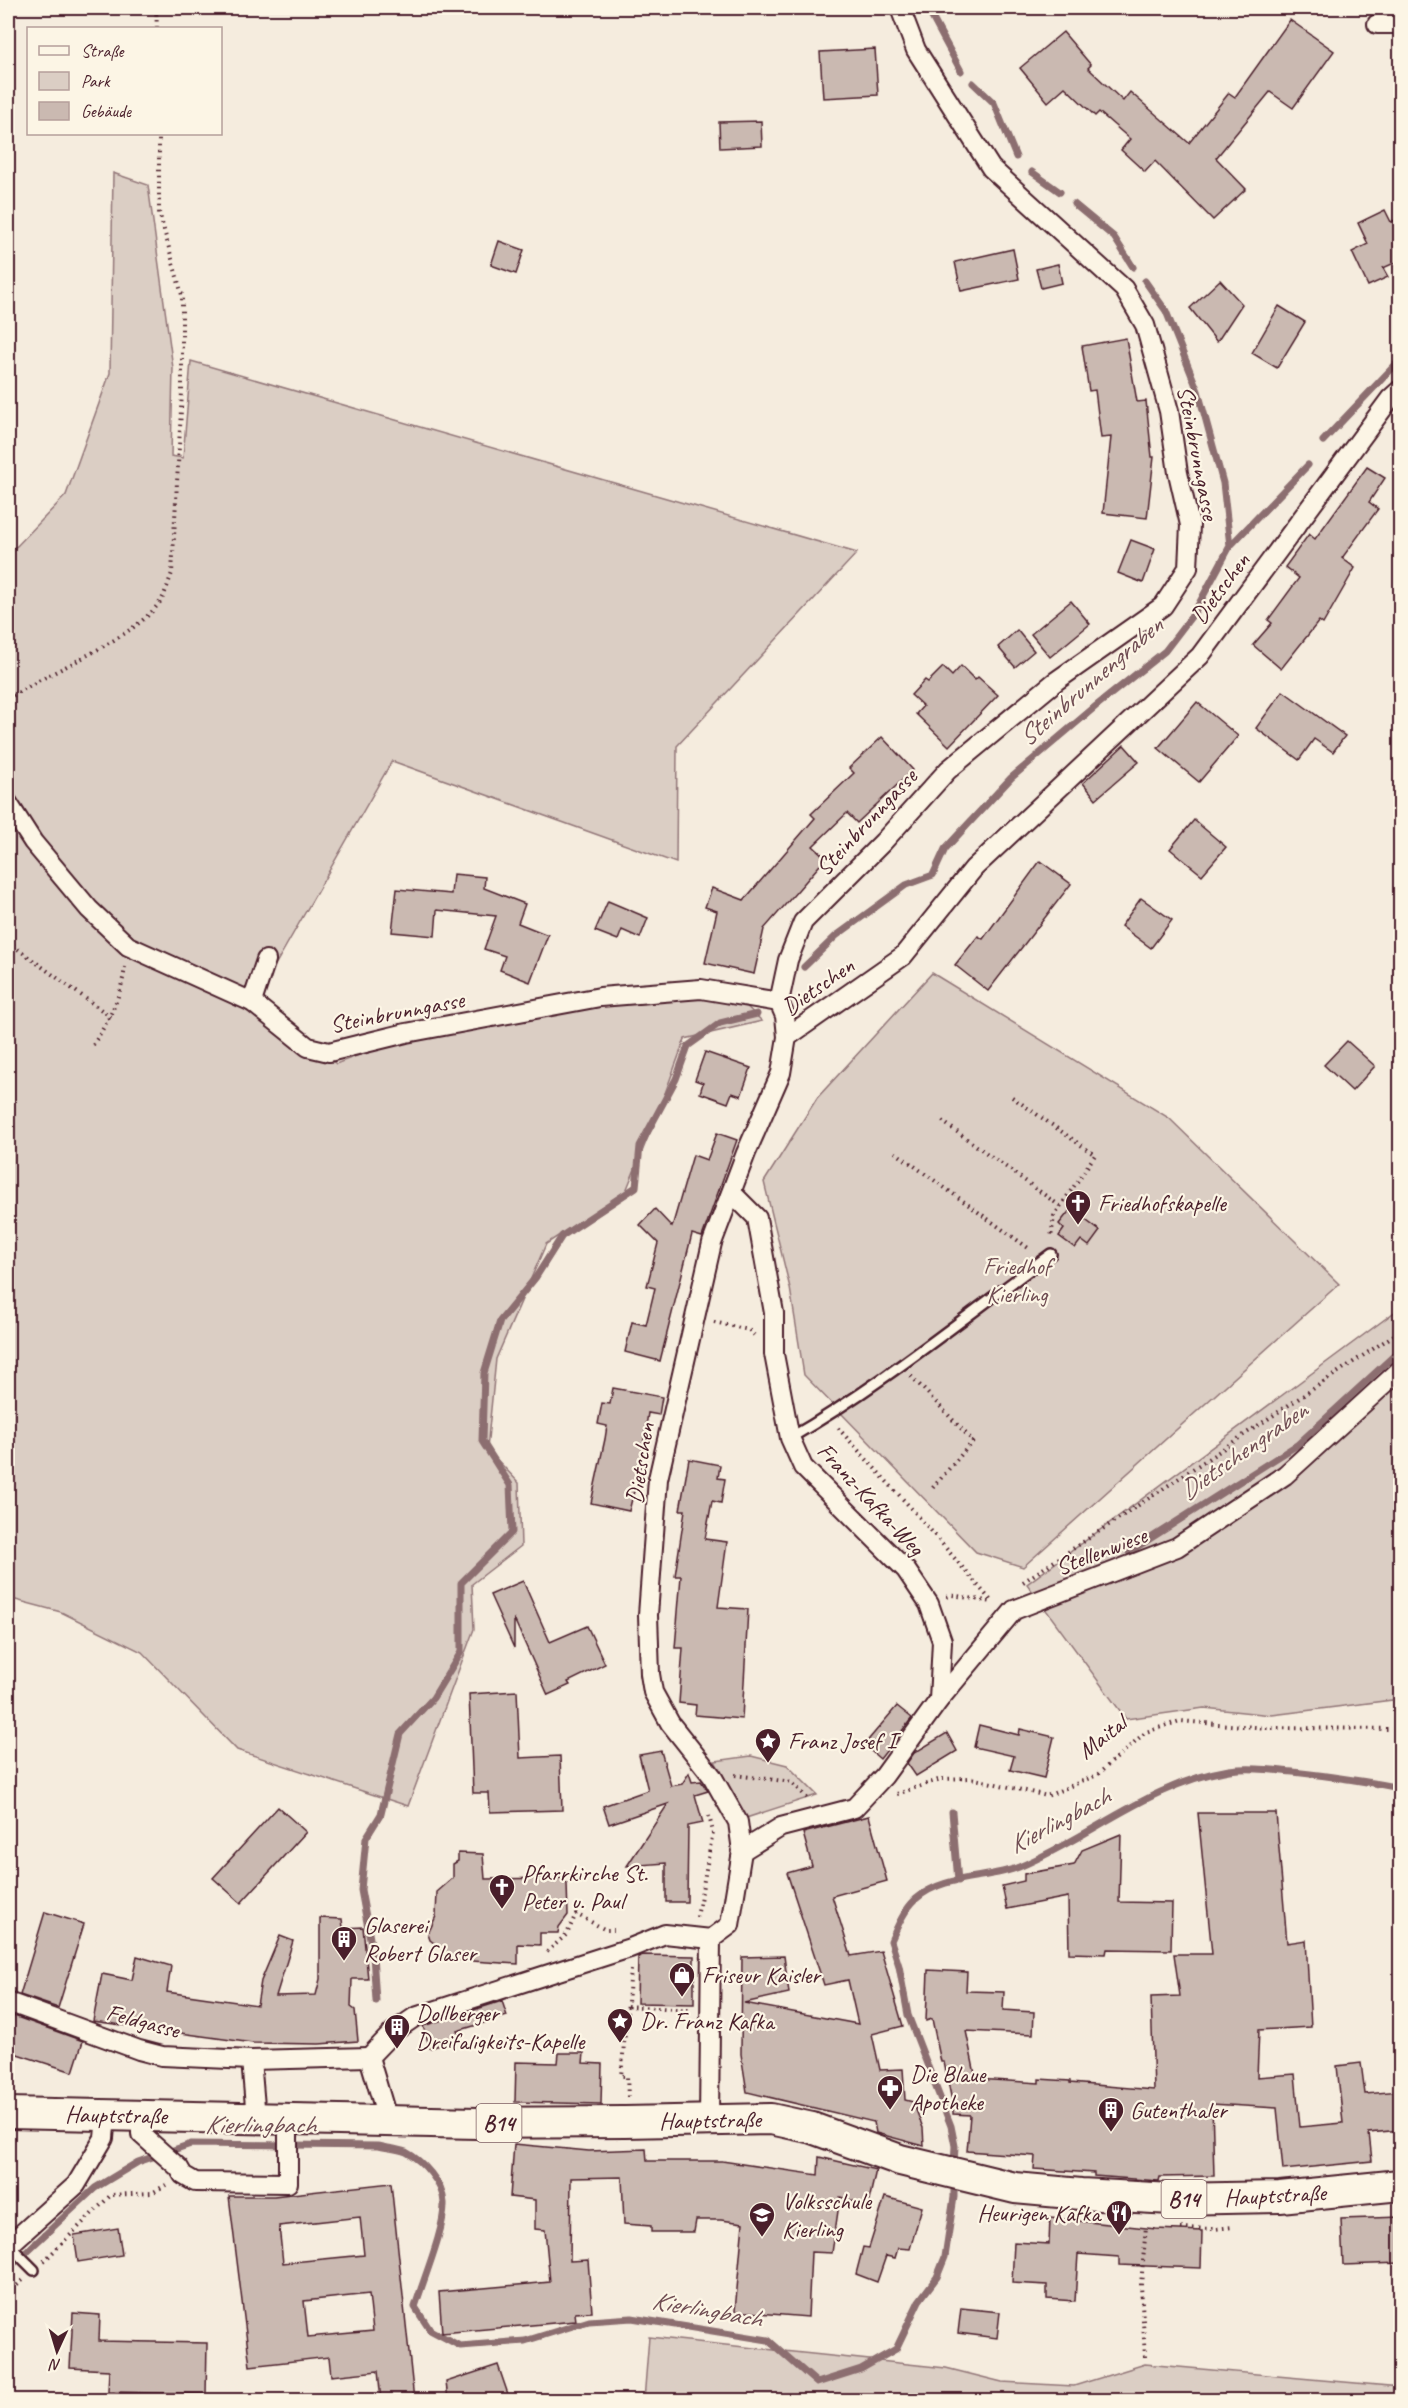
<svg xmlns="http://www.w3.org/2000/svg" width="1408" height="2408" viewBox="0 0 1408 2408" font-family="Caveat,sans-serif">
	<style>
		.green { fill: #dbcec4; stroke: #927678; stroke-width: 1.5 }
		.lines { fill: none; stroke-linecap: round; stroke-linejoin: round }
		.stream { stroke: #8c6e70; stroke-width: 7 }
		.building { fill: #cab9b1; stroke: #4a1f2b; stroke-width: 1.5; fill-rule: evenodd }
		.lane-casing { stroke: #4a1f2b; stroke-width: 14 }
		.street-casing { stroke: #4a1f2b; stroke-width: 22 }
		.primary-casing { stroke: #4a1f2b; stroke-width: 34 }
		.path { stroke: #4a1f2b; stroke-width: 4; stroke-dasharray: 1.5 4.5; stroke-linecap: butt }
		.lane { stroke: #fcf5e5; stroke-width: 9 }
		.street { stroke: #fcf5e5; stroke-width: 18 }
		.primary { stroke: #fcf5e5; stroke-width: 30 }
		.labels { text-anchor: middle; stroke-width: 4.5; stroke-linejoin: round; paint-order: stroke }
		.shield { fill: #fcf5e5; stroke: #7f5f63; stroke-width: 1.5 }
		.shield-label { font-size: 22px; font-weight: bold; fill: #4a1f2b }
		.street-label { font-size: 24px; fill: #4a1f2b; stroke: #fcf5e5 }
		.poi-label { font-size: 24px; fill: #4a1f2b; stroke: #fcf5e5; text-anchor: start }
		.park-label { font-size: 24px; fill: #6e4b51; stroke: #fcf5e5 }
		.water-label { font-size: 26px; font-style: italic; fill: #704d53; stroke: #fcf5e5 }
	</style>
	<rect width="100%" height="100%" fill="#f5ecde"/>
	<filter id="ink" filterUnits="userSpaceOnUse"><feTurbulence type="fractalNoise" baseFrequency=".0167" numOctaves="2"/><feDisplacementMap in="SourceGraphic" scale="12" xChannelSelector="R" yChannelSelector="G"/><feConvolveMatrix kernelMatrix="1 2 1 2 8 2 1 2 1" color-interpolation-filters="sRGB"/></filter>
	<g filter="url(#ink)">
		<g class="green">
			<polygon points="113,173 148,185 173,368 171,456 183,458 191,361 857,553 677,746 676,863 392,761 258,995 336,1064 408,1036 600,1002 701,995 741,1001 762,1021 685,1039 657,1115 626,1191 546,1244 496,1359 487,1449 519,1483 521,1546 472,1584 474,1629 408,1806 237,1750 142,1652 61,1612 8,1598 8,551 17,546 66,495 110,373"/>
			<polygon points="932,973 1169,1118 1339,1284 1023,1567 976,1552 804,1375 790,1288 764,1182 817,1098"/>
			<polygon points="1400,1308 1400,1699 1272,1715 1204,1708 1126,1719 1027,1584"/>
			<polygon points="751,1756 787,1765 817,1795 746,1818 715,1761"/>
			<polygon points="649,2337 946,2368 1002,2382 1074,2386 1145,2364 1400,2387 1400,2400 644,2400"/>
		</g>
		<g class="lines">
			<g class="stream">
				<polyline points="927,8 961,71"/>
				<polyline points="973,83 994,103 1016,157"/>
				<polyline points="1032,172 1060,192"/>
				<polyline points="1074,204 1114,237 1133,267"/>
				<polyline points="1323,441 1400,360"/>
				<polyline points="1230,546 1308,465"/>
				<polyline points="804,967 836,936 906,885 933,875 945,849 1011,778 1096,706 1165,651 1194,613 1230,546 1223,483 1198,391 1166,311 1145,281"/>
				<polyline points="1129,1552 1297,1445 1400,1350"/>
				<polyline points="952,1812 958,1881"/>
				<polyline points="376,2001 373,1955 361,1890 366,1838 381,1814 400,1734 433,1698 461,1652 461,1583 512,1532 510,1485 482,1441 484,1373 500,1321 536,1277 562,1236 636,1187 640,1146 676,1079 688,1046 720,1023 757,1014"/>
				<path d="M954,2165L955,2146L951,2126L908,2015L899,1966L891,1941C897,1927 904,1910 916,1899C944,1874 987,1880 1019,1867C1091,1837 1151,1783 1229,1770C1250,1767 1272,1770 1293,1772C1329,1776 1365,1781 1400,1788"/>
				<path d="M8,2269L95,2188L138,2162L191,2144L378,2146C387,2148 398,2149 406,2152C423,2161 443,2183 444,2203C445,2229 423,2280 415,2307L430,2330L460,2346L525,2341L589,2321L632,2318L768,2340L817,2383L861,2369L896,2349L919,2301L937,2277L945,2257L954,2197V2179"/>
			</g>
		</g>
		<g class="building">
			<polygon points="1290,20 1334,51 1293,108 1270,92 1216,158 1246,189 1213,220 1155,161 1145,172 1121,150 1130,139 1099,112 1095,116 1065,87 1048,102 1020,68 1063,32 1091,65 1088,68 1123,101 1130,92 1189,143 1229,93 1235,97"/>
			<polygon points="875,49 878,95 823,98 820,52"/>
			<polygon points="761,121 762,146 720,148 719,122"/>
			<polygon points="1385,210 1391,222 1401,217 1401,260 1383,268 1388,277 1368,286 1352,252 1368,244 1358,223"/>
			<polygon points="499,241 524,250 516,274 491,265"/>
			<polygon points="1013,249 1019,279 961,291 955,262"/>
			<polygon points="1058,264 1062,283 1041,288 1036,269"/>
			<polygon points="1220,280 1242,304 1217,342 1190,308"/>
			<polygon points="1279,306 1305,322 1277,368 1252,353"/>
			<polygon points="1126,338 1137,402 1146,401 1152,457 1154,457 1147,518 1103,513 1111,437 1101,438 1095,390 1089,391 1082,346"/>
			<polygon points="1367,467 1385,478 1369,502 1378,509 1342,558 1355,568 1323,624 1319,621 1281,669 1253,645 1272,623 1268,620 1299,578 1285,567 1309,534 1315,539"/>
			<polygon points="1131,540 1155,549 1143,583 1118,573"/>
			<polygon points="1071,601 1090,624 1050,657 1031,634"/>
			<polygon points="1017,630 1034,651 1015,667 998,647"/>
			<polygon points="961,666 975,680 978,677 998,695 949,746 916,714 923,706 911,695 925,680 928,682 943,667 952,676"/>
			<polygon points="1283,691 1345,736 1333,752 1314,739 1299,760 1256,728"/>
			<polygon points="1197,702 1238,736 1199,782 1158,748"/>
			<polygon points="882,737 913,770 857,823 847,813 813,846 826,858 764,929 754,974 705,963 717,911 705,907 712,888 744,900 815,818 811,814 854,773 849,768"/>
			<polygon points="1124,745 1139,762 1096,799 1083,783"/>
			<polygon points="1194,820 1226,847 1202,875 1170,849"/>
			<polygon points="1040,861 1071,884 988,991 955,965 978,936 983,939"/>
			<polygon points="453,874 485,877 484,888 525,904 518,923 548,935 530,982 500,970 505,956 484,949 496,916 437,910 435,936 392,932 397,889 451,894"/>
			<polygon points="1141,898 1172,920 1151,948 1121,926"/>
			<polygon points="608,901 648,918 640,938 622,930 618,940 595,931"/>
			<polygon points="1347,1041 1375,1066 1352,1091 1324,1065"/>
			<polygon points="705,1052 751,1068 741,1096 732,1093 728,1103 700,1093 703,1083 695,1080"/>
			<polygon points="717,1133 737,1140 702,1237 692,1234 660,1361 625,1352 632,1322 646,1325 655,1288 647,1286 658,1243 640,1225 655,1209 672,1227 693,1155 707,1160"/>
			<polygon points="1071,1209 1100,1231 1089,1246 1081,1240 1075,1248 1059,1236 1064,1229 1059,1224"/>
			<polygon points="613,1388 662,1397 659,1415 648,1413 640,1467 629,1511 591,1503 605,1439 607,1426 598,1424 602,1403 610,1404"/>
			<polygon points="689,1459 720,1465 718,1478 725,1479 721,1503 712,1501 705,1539 727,1542 718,1607 748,1609 742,1719 695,1715 696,1705 679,1703 683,1648 675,1648 681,1576 675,1576 685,1510 680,1510"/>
			<polygon points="523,1581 550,1642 587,1626 605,1664 568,1682 570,1685 548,1695 514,1619 514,1648 490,1595"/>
			<polygon points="517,1691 520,1758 560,1756 562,1810 490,1812 489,1793 473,1793 469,1694"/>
			<polygon points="897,1706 912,1718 880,1759 864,1745"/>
			<polygon points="979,1725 1019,1735 1020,1729 1054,1737 1044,1778 1010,1770 1014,1756 974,1747"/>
			<polygon points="947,1733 957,1751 916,1776 907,1763 914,1753"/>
			<polygon points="661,1751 671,1786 682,1784 689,1773 692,1782 701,1781 708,1791 695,1795 703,1823 688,1826 687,1902 666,1902 666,1863 627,1866 668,1804 609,1824 603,1806 648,1790 639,1755"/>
			<polygon points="278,1807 306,1832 241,1903 213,1878"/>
			<polygon points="1198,1813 1276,1813 1287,1943 1306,1940 1311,2027 1259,2030 1257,2077 1295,2074 1300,2127 1343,2123 1337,2066 1361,2063 1365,2094 1401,2091 1401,2130 1369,2133 1372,2161 1283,2170 1277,2108 1212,2104 1214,2176 1160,2177 1159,2181 1094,2176 1094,2173 1034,2169 1035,2156 967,2151 970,2115 953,2114 953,2106 944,2062 941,2062 932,2019 926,2021 928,1970 967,1972 966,1991 1004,1992 1003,2010 1034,2012 1033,2034 966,2031 976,2079 1039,2083 1039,2079 1070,2081 1070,2083 1154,2090 1151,1997 1180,1996 1174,1954 1212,1954"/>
			<polygon points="869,1816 887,1881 832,1896 851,1956 881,1951 903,2026 872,2034 880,2070 903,2069 905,2100 913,2102 923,2128 924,2146 876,2133 874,2122 747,2092 741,2054 742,1957 784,1956 789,1993 744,2003 858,2024 848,1980 824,1985 787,1873 812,1866 803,1833"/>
			<polygon points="1121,1834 1119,1902 1172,1903 1171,1950 1107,1949 1106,1954 1069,1953 1068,1897 1007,1909 1002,1886 1024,1881 1024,1874 1074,1865 1082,1850"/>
			<polygon points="458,1853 483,1854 485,1879 562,1878 567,1884 568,1915 559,1927 558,1933 540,1933 540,1945 518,1944 518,1964 442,1959 442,1949 430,1940 428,1934 436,1916 437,1892 453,1878 453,1864 458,1861"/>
			<polygon points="45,1912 84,1924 58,2008 20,1995"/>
			<polygon points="320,1918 342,1919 343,1928 363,1927 368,1979 352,1979 351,2007 355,2010 358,2041 319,2044 253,2043 93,2021 102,1974 132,1980 137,1956 171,1966 167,1992 257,2005 261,1981 280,1936 293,1941 276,1996 316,1995 320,1979"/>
			<polygon points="643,1955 694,1956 694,2004 637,2003 638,1957"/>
			<polygon points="502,2001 507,2016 457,2031 461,2039 430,2048 423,2026"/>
			<polygon points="14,2016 83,2041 73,2072 8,2051 8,2038"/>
			<polygon points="559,2053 584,2053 583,2063 602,2064 601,2104 515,2102 516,2062 558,2063"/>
			<polygon points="514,2144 589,2151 646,2149 647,2161 722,2161 818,2175 819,2157 876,2170 868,2205 840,2197 832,2253 811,2252 808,2317 735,2311 743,2223 721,2220 696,2220 694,2232 651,2232 651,2226 624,2224 622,2177 571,2178 570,2261 588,2260 592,2312 575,2313 576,2321 442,2333 439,2292 550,2282 545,2230 535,2229 535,2200 510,2197"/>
			<path d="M391,2183L414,2400H381L378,2371L331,2376L329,2357L250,2366L229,2196H274ZM360,2217L364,2255L283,2263L279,2226ZM369,2294L373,2331L308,2337L304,2301Z"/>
			<polygon points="885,2197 922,2207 910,2249 898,2248 895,2258 886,2256 877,2282 856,2274 863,2247 869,2248"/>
			<polygon points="1401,2217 1401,2263 1343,2265 1341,2219"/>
			<polygon points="1050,2218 1156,2229 1202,2231 1201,2268 1119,2265 1119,2257 1078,2254 1075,2301 1047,2299 1047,2285 1012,2283 1014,2242 1049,2244"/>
			<polygon points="118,2228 122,2255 78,2262 74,2235"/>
			<polygon points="961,2308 1000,2312 997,2338 958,2333"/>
			<polygon points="73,2313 100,2315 99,2341 207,2343 206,2394 108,2392 109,2370 70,2368"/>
			<polygon points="498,2365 510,2400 448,2400 446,2382"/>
		</g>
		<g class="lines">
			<g class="lane-casing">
				<g id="lane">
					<path d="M790,1438C882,1385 964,1317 1051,1254"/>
					<polyline points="9,2245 34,2270"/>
				</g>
			</g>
			<g class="street-casing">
				<g id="street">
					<polyline points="1377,24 1400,24"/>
					<polyline points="8,803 33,842 89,909 128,946 252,1002 308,1047 329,1052 406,1033 600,997 701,989 779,1002"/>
					<polyline points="252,1002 266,960"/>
					<polyline points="787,1037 903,956 974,868 1200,656 1390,399 1400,390"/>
					<polyline points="732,1193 757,1218 774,1313 774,1354 790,1438 803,1467 906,1570 929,1604 942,1641 939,1700"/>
					<polyline points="742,1851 781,1827 854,1808 884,1776 939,1700 1014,1610 1177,1547 1285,1475 1400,1370"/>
					<polyline points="711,1939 730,1925 742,1851 738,1822 712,1776 670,1723 653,1692 650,1674 648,1615 658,1479 712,1243 746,1153 781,1073 787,1037 785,1016 779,1002 788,960 803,922 883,842 948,770 1056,681 1163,606 1188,568 1190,525 1178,473 1169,411 1145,325 1124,289 991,168 916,50 900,8"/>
					<polyline points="8,2002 139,2050 162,2056 251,2060 369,2057"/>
					<polyline points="369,2057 393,2032 415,2017 630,1948 665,1934 711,1939"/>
					<polyline points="369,2057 388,2121"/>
					<polyline points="251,2060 256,2118"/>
					<polyline points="141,2116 141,2134 179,2168 183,2175 195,2182 288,2183 288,2118"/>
					<polyline points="709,2119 711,1939"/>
					<polyline points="8,2246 76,2185 104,2138 106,2116"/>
				</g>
			</g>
			<g class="primary-casing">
				<polyline id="primary" points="8,2113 477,2123 625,2122 771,2119 812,2128 900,2160 1015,2188 1081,2194 1172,2199 1280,2197 1400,2185"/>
			</g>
			<g class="path">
				<polyline points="156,8 157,28"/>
				<path d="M8,699C48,671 137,639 162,599C166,591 169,581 172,573L182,392V295L159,212V134"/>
				<polyline points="8,942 111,1017"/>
				<path d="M93,1045C109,1020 121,997 125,967"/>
				<polyline points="1012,1097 1095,1155 1054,1216 1051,1238"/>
				<polyline points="942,1121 1060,1206"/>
				<polyline points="895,1152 1031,1250"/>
				<polyline points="714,1322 749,1330 754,1335"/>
				<polyline points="911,1376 973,1441 930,1491"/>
				<polyline points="838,1428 920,1518 993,1603"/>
				<polyline points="1023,1582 1400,1331"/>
				<polyline points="947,1597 952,1595 992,1602"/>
				<polyline points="735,1775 792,1782 807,1798"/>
				<polyline points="897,1794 941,1779 971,1778 1047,1796 1097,1775 1146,1732 1180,1721 1267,1728 1400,1729"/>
				<polyline points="697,1917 713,1832 709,1816"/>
				<polyline points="547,1952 567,1934 576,1914 606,1930 614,1930"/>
				<polyline points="627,2006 691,2010"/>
				<polyline points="628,2097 627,2076 621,2076 631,1970"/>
				<polyline points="1181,2228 1214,2229 1233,2227"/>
				<polyline points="44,2261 111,2195 152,2193 166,2185"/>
				<polyline points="8,2293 23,2280"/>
				<polyline points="1145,2357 1141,2285 1146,2226"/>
			</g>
			<use href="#lane" class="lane"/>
			<use href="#street" class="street"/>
			<use href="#primary" class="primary"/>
		</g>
	</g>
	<defs>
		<g id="church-pin" transform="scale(1.35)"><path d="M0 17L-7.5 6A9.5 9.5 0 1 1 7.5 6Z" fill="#4a1f2b" stroke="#fcf5e5"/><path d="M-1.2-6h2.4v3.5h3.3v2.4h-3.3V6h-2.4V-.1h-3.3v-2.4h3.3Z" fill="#fff"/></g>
		<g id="sight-pin" transform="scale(1.35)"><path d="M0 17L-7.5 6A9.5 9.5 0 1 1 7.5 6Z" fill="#4a1f2b" stroke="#fcf5e5"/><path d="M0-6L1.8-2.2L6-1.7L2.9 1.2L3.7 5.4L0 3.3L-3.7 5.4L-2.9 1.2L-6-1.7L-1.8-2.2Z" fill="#fff"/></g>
		<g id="building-pin" transform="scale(1.35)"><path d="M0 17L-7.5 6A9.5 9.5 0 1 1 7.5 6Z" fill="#4a1f2b" stroke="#fcf5e5"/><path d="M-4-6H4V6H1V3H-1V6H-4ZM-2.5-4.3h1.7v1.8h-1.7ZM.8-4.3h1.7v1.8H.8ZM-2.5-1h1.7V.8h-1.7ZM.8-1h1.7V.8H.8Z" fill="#fff"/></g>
		<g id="shop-pin" transform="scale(1.35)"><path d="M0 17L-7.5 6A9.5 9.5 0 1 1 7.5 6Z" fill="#4a1f2b" stroke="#fcf5e5"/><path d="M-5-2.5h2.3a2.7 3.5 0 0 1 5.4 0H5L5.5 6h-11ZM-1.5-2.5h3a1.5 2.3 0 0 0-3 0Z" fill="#fff"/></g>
		<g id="pharmacy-pin" transform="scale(1.35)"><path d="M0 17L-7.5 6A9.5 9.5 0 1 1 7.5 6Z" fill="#4a1f2b" stroke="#fcf5e5"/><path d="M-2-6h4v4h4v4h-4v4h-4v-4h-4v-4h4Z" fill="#fff"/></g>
		<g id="restaurant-pin" transform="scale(1.35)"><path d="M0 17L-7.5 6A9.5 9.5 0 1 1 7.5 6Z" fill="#4a1f2b" stroke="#fcf5e5"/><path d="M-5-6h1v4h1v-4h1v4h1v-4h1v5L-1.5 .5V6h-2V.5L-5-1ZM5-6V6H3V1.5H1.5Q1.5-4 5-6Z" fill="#fff"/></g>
		<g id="school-pin" transform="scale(1.35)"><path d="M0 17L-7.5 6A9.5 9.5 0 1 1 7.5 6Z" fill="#4a1f2b" stroke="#fcf5e5"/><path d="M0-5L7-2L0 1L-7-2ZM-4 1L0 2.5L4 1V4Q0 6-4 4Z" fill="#fff"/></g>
	</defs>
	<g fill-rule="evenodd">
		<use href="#church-pin" x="1078" y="1203"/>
		<use href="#sight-pin" x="768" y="1741"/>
		<use href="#church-pin" x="502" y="1887"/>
		<use href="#building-pin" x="344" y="1939"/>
		<use href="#shop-pin" x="682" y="1975"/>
		<use href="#sight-pin" x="620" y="2021"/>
		<use href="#building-pin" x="397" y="2027"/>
		<use href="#pharmacy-pin" x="890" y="2088"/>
		<use href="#building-pin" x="1111" y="2110"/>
		<use href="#restaurant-pin" x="1119" y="2213"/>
		<use href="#school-pin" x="762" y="2215"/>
	</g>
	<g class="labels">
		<g class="shield">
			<rect x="476.5" y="2104" width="45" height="38" rx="4.5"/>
			<rect x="1161.5" y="2180" width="45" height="38" rx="4.5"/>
		</g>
		<g class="shield-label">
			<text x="499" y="2131">B14</text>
			<text x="1184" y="2207">B14</text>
		</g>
		<g class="street-label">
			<text transform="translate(1198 453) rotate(79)" y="8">Steinbrunngasse</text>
			<text transform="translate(1220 588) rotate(-53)" y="8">Dietschen</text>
			<text transform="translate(866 822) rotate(-47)" y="8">Steinbrunngasse</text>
			<text transform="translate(818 986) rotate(-35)" y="8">Dietschen</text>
			<text transform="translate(397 1012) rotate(-11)" y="8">Steinbrunngasse</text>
			<text transform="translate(640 1463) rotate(-81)" y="8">Dietschen</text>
			<text transform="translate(871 1499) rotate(47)" y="8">Franz-Kafka-Weg</text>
			<text transform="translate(1101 1551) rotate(-21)" y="8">Stellenwiese</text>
			<text transform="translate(1102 1737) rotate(-38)" y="8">Maital</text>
			<text transform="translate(143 2021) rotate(15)" y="8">Feldgasse</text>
			<text transform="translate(116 2115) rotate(1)" y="8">Hauptstraße</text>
			<text transform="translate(710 2120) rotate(-1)" y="8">Hauptstraße</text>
			<text transform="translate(1275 2195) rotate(-3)" y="8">Hauptstraße</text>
		</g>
		<g class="poi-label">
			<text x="1098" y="1211">Friedhofskapelle</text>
			<text x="788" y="1749">Franz Josef I</text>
			<text x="522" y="1881">Pfarrkirche St.<tspan x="522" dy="28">Peter u. Paul</tspan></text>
			<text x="364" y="1933">Glaserei<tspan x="364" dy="28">Robert Glaser</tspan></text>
			<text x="702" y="1983">Friseur Kaisler</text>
			<text x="416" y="2021">Dollberger<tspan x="416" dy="28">Dreifaligkeits-Kapelle</tspan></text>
			<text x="640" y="2029">Dr. Franz Kafka</text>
			<text x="910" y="2082">Die Blaue<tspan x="910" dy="28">Apotheke</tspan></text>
			<text x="1130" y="2118">Gutenthaler</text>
			<text x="782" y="2209">Volksschule<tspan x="782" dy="28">Kierling</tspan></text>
			<text x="1100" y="2221" text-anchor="end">Heurigen Kafka</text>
		</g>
		<g class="park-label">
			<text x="1017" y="1274">Friedhof<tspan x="1017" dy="28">Kierling</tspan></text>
		</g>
		<g class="water-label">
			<text transform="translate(1090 681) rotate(-41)" y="9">Steinbrunnengraben</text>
			<text transform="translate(1243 1450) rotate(-35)" y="9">Dietschengraben</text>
			<text transform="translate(1059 1820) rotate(-28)" y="9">Kierlingbach</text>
			<text x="260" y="2133">Kierlingbach</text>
			<text transform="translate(707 2309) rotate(10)" y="9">Kierlingbach</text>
		</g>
	</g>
	<rect width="1408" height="2408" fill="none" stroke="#fcf5e5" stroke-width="30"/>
	<rect x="15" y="15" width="1378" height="2378" fill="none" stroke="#4a1f2b" stroke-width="2" filter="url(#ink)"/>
	<rect x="27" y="27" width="195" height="108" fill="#fcf5e5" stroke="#b59f9b" stroke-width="1.5"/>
	<rect x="39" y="46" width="30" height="9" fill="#fcf5e5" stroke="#b59f9b" stroke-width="1.5"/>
	<text x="81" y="57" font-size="18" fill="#4a1f2b">Straße</text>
	<rect x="39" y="72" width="30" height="18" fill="#dbcec4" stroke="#b59f9b" stroke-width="1.5"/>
	<text x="81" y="87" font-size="18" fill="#4a1f2b">Park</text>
	<rect x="39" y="102" width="30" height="18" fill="#cab9b1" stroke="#b59f9b" stroke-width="1.5"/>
	<text x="81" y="117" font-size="18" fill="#4a1f2b">Gebäude</text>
	<g transform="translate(57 2351) rotate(184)" stroke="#fcf5e5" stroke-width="4.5" paint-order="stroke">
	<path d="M0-4.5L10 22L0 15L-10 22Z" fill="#4a1f2b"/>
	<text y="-9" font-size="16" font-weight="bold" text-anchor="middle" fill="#4a1f2b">N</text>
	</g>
</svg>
